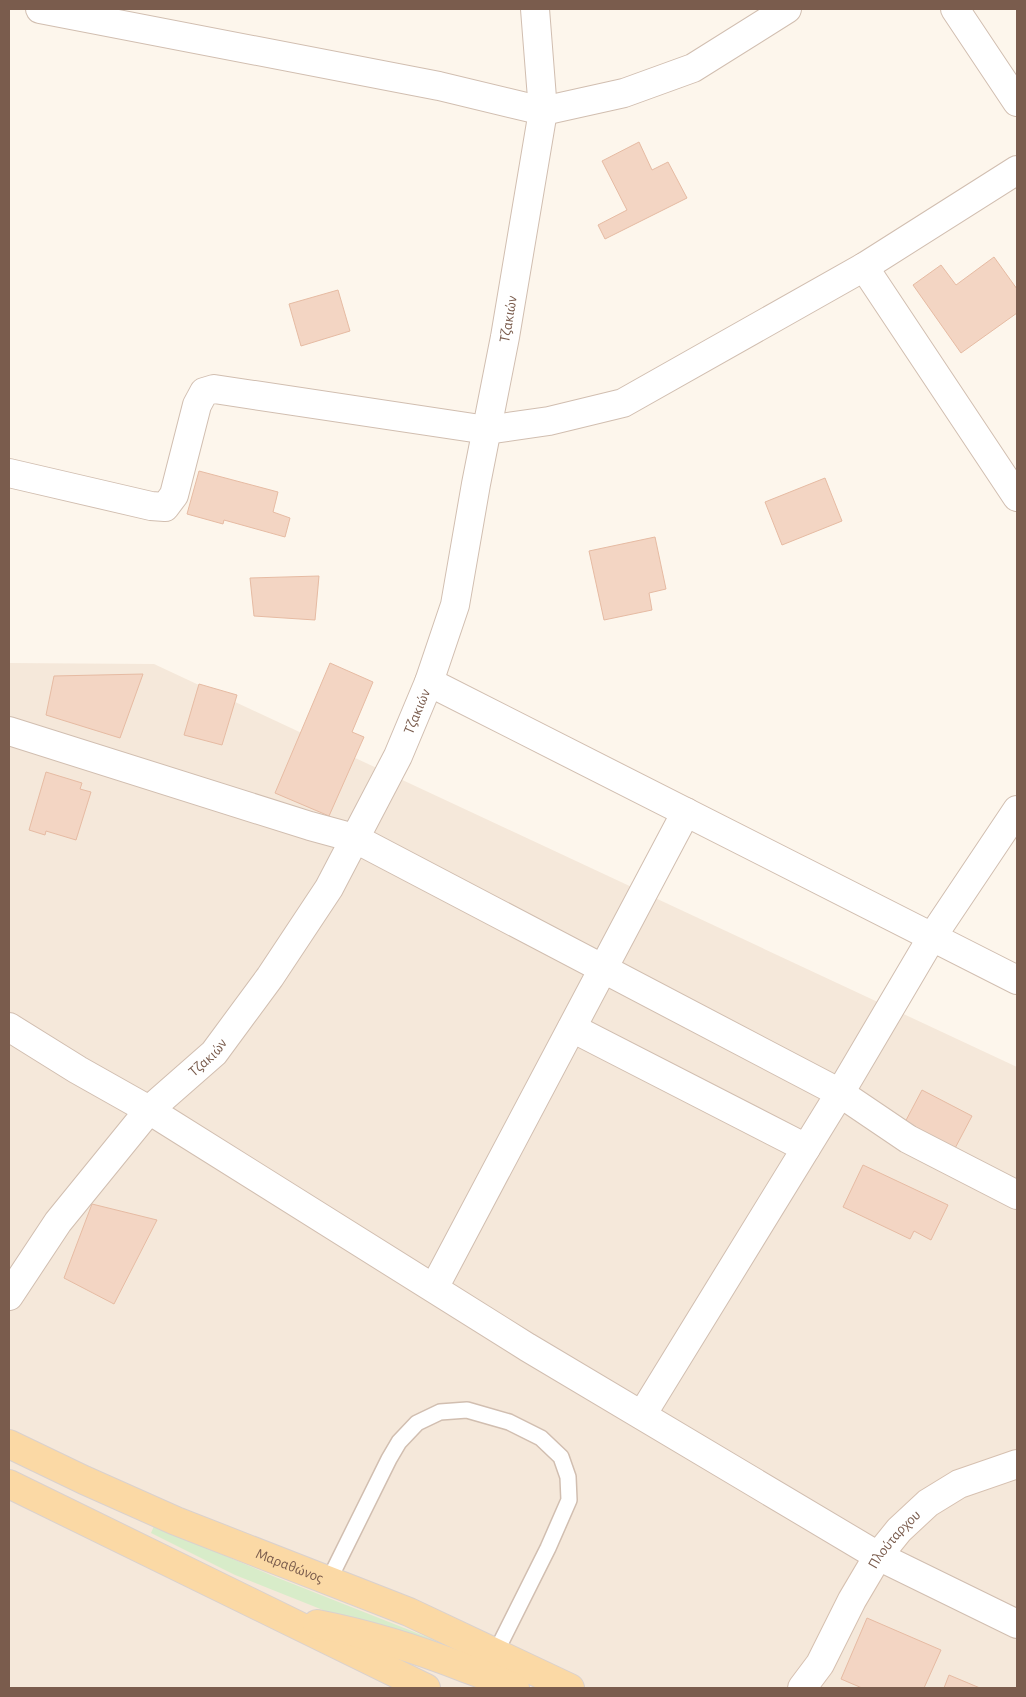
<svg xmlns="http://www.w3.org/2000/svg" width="1026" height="1697" viewBox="0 0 1026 1697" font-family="'Alegreya Sans',sans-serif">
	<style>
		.residential { fill: #f5e8da }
		.green { fill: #d8ecc9 }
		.building { fill: #f3d5c3; stroke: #e6bba3 }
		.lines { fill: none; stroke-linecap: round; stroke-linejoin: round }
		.lane-casing { stroke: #d1beb0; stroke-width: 18 }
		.street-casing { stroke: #d1beb0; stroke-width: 30 }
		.secondary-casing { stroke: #d6c0b0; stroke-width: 30 }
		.primary-casing { stroke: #dad1cd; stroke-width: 30 }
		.lane { stroke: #fff; stroke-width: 15 }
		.street { stroke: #fff; stroke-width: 28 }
		.secondary { stroke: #fff; stroke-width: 28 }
		.primary { stroke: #fbd9a5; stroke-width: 28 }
		.labels { text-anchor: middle; stroke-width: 4; stroke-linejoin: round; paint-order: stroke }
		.street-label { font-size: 15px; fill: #7a5c4d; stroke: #fffaf3 }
	</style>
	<rect width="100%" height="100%" fill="#fdf6ec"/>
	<polygon class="residential" points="9,663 154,664 1017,1067 1017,1688 13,1688 9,1686"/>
	<polygon class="green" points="154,1526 273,1576 447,1645 444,1652 328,1612 235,1575 151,1533"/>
	<g class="building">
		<polygon points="639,142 652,170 668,162 687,198 605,239 598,225 627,210 602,161"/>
		<polygon points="994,257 1017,289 1017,313 961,353 913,285 941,265 956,285"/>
		<polygon points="338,290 350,331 301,346 289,304"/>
		<polygon points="199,471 278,492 273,512 290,518 285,537 224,520 223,524 187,514"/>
		<polygon points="825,478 842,521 782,545 765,502"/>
		<polygon points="655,537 666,589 649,593 652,610 604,620 589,551"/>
		<polygon points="319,576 315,620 254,616 250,578"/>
		<polygon points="330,663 373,682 352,732 364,737 329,816 275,793"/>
		<polygon points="143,674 120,738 46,715 54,676"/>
		<polygon points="199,684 237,695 222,745 184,735"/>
		<polygon points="46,772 82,783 80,789 91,792 76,840 46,831 45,835 29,830"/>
		<polygon points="922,1090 972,1116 953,1152 903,1126"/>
		<polygon points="863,1165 948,1205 931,1240 914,1231 910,1239 843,1207"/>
		<polygon points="92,1204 157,1220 114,1304 64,1278"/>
		<polygon points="867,1618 941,1650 924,1688 862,1688 841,1679"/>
		<polygon points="949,1675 980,1688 944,1688"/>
	</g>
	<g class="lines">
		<g class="lane-casing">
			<polyline id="lane" points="329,1580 389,1459 399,1442 417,1423 440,1412 467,1410 509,1422 541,1438 561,1457 568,1477 569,1500 548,1548 496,1652"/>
		</g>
		<g class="street-casing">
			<g id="street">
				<polyline points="40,9 439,86 543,111 624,93 693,68 787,9"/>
				<polyline points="955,9 1017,102"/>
				<polyline points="864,267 1017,497"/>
				<polyline points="9,473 151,506 165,507 174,495 197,405 204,392 214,389 487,430 549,421 623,403 864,267 1017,170"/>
				<polyline points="429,682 1017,980"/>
				<polyline points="9,731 310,826 354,838 840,1093 908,1139 1017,1195"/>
				<polyline points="9,1027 78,1070 149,1110 527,1347 878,1556 1017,1624"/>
				<polyline points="572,1028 806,1148"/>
				<polyline points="434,1288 686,812"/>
				<path id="s1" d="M9,1296L58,1222L149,1110L214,1053L270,977L329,888L398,756L429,682L455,605L476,484L505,337L543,111L535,9"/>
				<polyline points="642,1415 840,1093 932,937 1017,810"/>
			</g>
		</g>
		<g class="secondary-casing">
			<g id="secondary">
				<path id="s2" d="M802,1688L820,1664L852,1600L878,1556L899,1530L928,1503L959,1484L1017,1464"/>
			</g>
		</g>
		<g class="primary-casing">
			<g id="primary">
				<path id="s3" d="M9,1444L84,1480L176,1521L409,1612L570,1688"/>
				<polyline points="9,1484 426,1688"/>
				<path d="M317,1624C368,1634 417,1649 465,1668C482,1674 499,1680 515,1688"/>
			</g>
		</g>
		<use href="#lane" class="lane"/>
		<use href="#street" class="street"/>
		<use href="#secondary" class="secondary"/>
		<use href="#primary" class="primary"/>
	</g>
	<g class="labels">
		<g class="street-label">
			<text dy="5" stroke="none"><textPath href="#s1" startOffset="1122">Τζακιών</textPath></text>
			<text dy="5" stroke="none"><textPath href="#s1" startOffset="718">Τζακιών</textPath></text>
			<text dy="5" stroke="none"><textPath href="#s1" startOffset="312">Τζακιών</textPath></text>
			<text dy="5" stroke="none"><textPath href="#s2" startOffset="176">Πλούταρχου</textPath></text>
			<text dy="5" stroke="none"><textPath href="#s3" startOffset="306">Μαραθώνος</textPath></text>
		</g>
	</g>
	<rect width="1026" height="1697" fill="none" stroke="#7a5c4d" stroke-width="20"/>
</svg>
